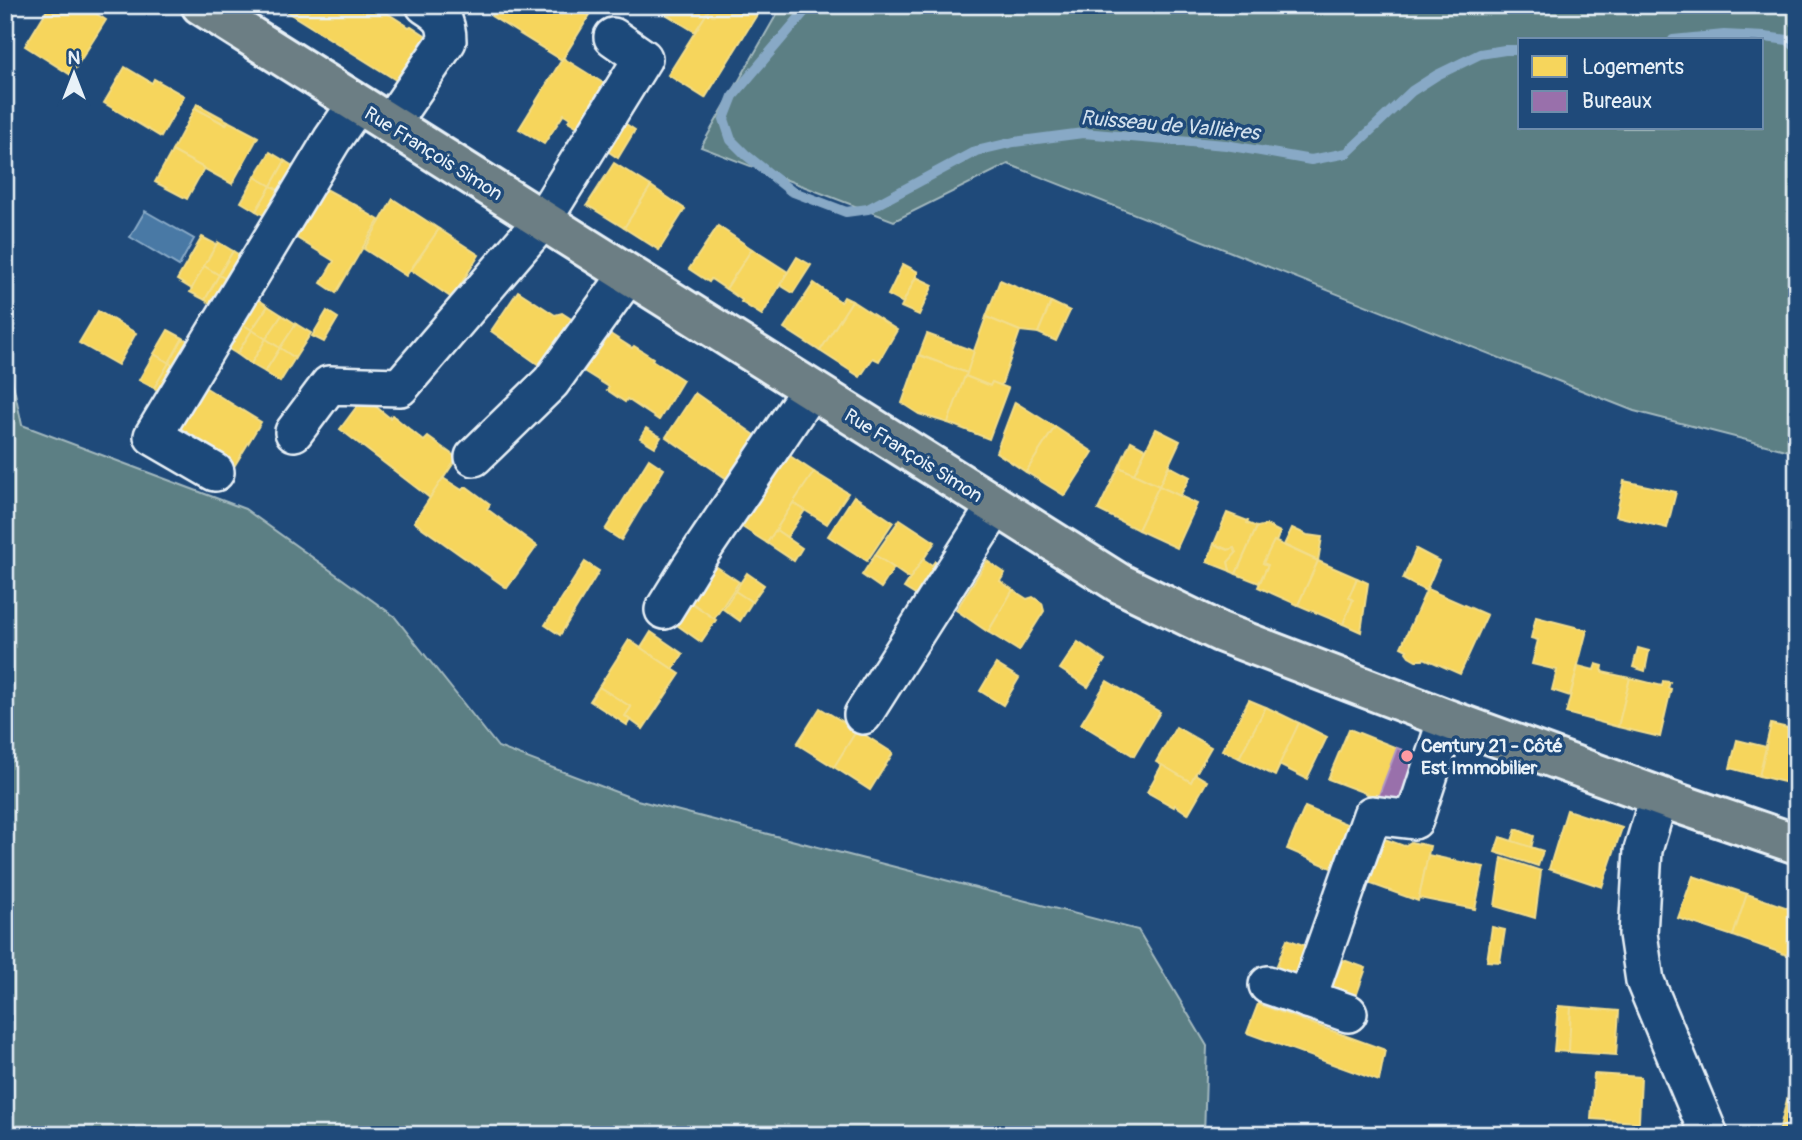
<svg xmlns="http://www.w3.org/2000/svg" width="1802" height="1140" viewBox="0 0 1802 1140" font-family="Pangolin,sans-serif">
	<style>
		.green { fill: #5c7f84; stroke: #a2b8be; stroke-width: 2; fill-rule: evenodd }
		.water { fill: #4879a5; stroke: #88a9c6; stroke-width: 2 }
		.homes { fill: #f6d55c; stroke: #f2dd8b; stroke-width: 2 }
		.offices { fill: #9970ab; stroke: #b197c2; stroke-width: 2 }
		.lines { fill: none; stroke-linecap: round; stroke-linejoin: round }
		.stream { stroke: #88a9c6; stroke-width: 10 }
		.minor-casing { stroke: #e8f1f8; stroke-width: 42 }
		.major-casing { stroke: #e8f1f8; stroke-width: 44 }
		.minor { stroke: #1f4a7a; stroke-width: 37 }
		.major { stroke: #6c7e84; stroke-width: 38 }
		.poi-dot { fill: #ff9aa2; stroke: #1f4a7a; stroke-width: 2.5 }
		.labels { text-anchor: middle; stroke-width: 7; stroke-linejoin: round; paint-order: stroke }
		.street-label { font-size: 19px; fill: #e8f1f8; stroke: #1f4a7a }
		.poi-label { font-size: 19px; font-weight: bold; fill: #e8f1f8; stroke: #1f4a7a; text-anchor: start }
		.water-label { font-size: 21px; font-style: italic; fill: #d0dfec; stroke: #1f4a7a }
	</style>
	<rect width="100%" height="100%" fill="#1f4a7a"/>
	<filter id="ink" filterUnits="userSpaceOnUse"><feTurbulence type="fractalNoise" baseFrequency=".0143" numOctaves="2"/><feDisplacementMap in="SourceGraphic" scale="14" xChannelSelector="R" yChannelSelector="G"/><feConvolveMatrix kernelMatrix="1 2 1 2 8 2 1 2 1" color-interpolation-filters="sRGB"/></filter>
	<g filter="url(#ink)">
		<g class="green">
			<path d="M782,5H1797V453L1634,411L1008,164L894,221L701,147ZM1520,40H1762V128H1520Z"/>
			<polygon points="5,347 22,425 245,509 394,616 498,747 637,800 1138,930 1207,1046 1204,1135 5,1135"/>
		</g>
		<polygon class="water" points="145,211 194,239 179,266 130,237"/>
		<g class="homes">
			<polygon points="50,5 83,5 106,20 71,75 25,46"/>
			<polygon points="276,5 384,5 386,8 384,11 409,27 411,26 428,37 399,82"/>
			<polygon points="497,5 596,5 562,60 491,16"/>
			<polygon points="651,5 712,5 695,32"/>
			<polygon points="712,5 763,5 705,98 668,75"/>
			<polygon points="563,58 616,91 589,134 568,121 570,118 564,114 544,144 519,129"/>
			<polygon points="125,67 152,83 154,79 184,96 161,137 104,103"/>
			<polygon points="197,104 228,121 226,125 195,108"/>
			<polygon points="195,108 226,125 228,121 258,137 232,184 172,151"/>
			<polygon points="620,120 635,130 618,158 603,148"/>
			<polygon points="172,151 204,168 187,199 155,182"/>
			<polygon points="270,152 285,161 271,186 255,177"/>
			<polygon points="285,161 301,171 287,195 271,186"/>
			<polygon points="614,163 651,186 624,228 587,205"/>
			<polygon points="255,177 271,186 256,211 241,202"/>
			<polygon points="271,186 287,195 272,220 256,211"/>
			<polygon points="651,186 685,209 659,250 624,228"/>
			<polygon points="324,188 363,209 362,210 379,220 336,293 321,283 334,261 295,237"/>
			<polygon points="393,199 439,229 406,276 364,249"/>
			<polygon points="718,226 752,249 726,289 711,279 709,282 689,269"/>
			<polygon points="439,229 479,255 452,298 411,270"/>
			<polygon points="202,237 217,245 192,289 177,280"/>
			<polygon points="218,242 233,251 219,275 204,266"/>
			<polygon points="752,249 788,272 762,315 741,302 742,300 726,289"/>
			<polygon points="233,251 248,260 234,284 219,275"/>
			<polygon points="797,257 811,265 793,293 780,285"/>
			<polygon points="903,264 918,272 903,303 888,295"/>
			<polygon points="204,266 219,275 205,300 190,292"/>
			<polygon points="219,275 234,284 220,309 205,300"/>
			<polygon points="916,277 933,285 919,315 901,307"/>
			<polygon points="1000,280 1051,302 1038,333 1020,331 986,317"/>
			<polygon points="814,283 841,302 844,297 852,301 820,351 784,328"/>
			<polygon points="518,291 555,315 562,313 576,322 549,372 491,331"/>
			<polygon points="253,296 268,306 252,330 237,321"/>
			<polygon points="852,301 897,330 879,361 873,358 860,377 820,351"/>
			<polygon points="1051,302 1070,311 1056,341 1038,333"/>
			<polygon points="268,306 282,315 266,339 252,330"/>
			<polygon points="98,311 136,333 118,365 79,343"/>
			<polygon points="327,311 338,318 324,342 312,336"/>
			<polygon points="282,315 296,324 280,348 266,339"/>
			<polygon points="986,317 1020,331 1001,386 992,382 990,386 965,376"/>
			<polygon points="237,321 252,330 237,354 222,345"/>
			<polygon points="296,324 311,333 295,358 280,348"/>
			<polygon points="601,328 632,348 634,346 653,358 652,360 683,380 659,420 627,399 625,402 607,390 609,387 577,367"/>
			<polygon points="168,330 183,338 169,363 154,354"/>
			<polygon points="252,330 266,339 251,364 237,354"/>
			<polygon points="927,334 974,351 967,373 919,355"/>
			<polygon points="183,338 199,347 184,372 169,363"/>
			<polygon points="266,339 280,348 265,372 251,364"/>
			<polygon points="280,348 295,358 280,382 265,372"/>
			<polygon points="154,354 169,363 154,388 139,380"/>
			<polygon points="919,355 967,373 948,423 919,414 902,403"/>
			<polygon points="169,363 184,372 170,397 154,388"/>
			<polygon points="965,376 990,386 992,382 1008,388 989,439 948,423"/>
			<polygon points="203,386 261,422 232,470 174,435"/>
			<polygon points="695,393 762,440 733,483 666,437"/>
			<polygon points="364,397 390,418 392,415 424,441 428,437 457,458 430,498 340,429"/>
			<polygon points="1015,402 1055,427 1026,472 996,452"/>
			<polygon points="1055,427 1093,452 1065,496 1026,472"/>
			<polygon points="646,428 661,437 655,447 640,438"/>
			<polygon points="1156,429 1180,441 1159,486 1134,474"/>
			<polygon points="1131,441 1146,449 1134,474 1119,467"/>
			<polygon points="787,454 814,472 767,543 739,525"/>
			<polygon points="649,459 664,469 621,540 605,530"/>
			<polygon points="1169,466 1190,477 1180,496 1159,486"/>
			<polygon points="1119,467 1159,486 1138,530 1098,510"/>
			<polygon points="814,472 848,493 827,524 793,503"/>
			<polygon points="443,478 462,490 464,487 467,487 490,504 487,509 537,546 507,588 414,522"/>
			<polygon points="1624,481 1676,492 1667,528 1616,516"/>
			<polygon points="1159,486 1197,504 1177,548 1138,530"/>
			<polygon points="854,496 893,522 867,561 828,536"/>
			<polygon points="793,503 805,510 787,537 776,530"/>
			<polygon points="1227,513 1248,521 1247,523 1257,527 1236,574 1230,571 1228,562 1236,553 1234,548 1228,550 1214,544"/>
			<polygon points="900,519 935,542 910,579 875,555"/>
			<polygon points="1266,525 1280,532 1276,542 1274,541 1263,563 1268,565 1259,583 1236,574 1257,527"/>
			<polygon points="1292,528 1307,535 1322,537 1318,561 1284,545"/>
			<polygon points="776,530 802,548 794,561 767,543"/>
			<polygon points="1274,541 1318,561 1298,605 1258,587 1268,565 1263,563"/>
			<polygon points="1214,544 1228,550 1234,548 1236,553 1228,562 1230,571 1207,562"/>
			<polygon points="1416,549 1439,561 1426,591 1403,579"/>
			<polygon points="875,555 894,568 881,588 862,575"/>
			<polygon points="923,559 932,565 935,561 950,570 930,604 904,588"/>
			<polygon points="987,561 1005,573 1000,581 1013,590 988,632 956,610"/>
			<polygon points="1318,561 1357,578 1349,597 1353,600 1343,624 1298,605"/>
			<polygon points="585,562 599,571 560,635 545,625"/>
			<polygon points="714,565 739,582 714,619 689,601"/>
			<polygon points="747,573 764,585 752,602 735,591"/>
			<polygon points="1357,578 1368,583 1361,632 1343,624 1353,600 1349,597"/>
			<polygon points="1427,589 1487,615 1460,674 1424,658 1423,660 1416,660 1409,656 1406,652 1407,650 1401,647"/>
			<polygon points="1013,590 1027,599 1033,597 1042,603 1044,611 1019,651 988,632"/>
			<polygon points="735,591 752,602 740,621 723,609"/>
			<polygon points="692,603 716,620 701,642 677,625"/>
			<polygon points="1536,617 1587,630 1570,696 1552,690 1557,670 1532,664 1538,640 1531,638"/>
			<polygon points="651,632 683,654 673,669 641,648"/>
			<polygon points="629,640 680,674 643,729 625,716 631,707 599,687"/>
			<polygon points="1078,642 1105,660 1088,687 1060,669"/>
			<polygon points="1638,648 1649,651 1645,671 1633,667"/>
			<polygon points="996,664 1019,678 1003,705 980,691"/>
			<polygon points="1596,664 1603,666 1602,672 1630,678 1618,727 1566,713 1578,666 1594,670"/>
			<polygon points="1630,678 1662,686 1663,681 1670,682 1668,688 1671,689 1660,737 1618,727"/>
			<polygon points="1107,681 1160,712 1134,756 1081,724"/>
			<polygon points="599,687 631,707 625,716 630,720 627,725 590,701"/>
			<polygon points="1249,700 1266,707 1239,758 1222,750"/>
			<polygon points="1266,707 1299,723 1275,776 1239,758"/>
			<polygon points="820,708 857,730 834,767 797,744"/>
			<polygon points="1299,723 1327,737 1307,779 1279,765"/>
			<polygon points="1771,724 1797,730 1797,785 1759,776"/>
			<polygon points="1176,727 1211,747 1191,782 1156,762"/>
			<polygon points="1349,729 1397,748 1378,798 1328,779"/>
			<polygon points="857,730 893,753 870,790 834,767"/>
			<polygon points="1737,740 1766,747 1759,776 1730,768"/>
			<polygon points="1162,765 1191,782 1195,774 1207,781 1188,814 1175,805 1174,807 1147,792"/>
			<polygon points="1305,807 1354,827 1343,873 1287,849"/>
			<polygon points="1567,810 1622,828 1602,887 1549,869"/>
			<polygon points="1516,829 1534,836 1531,848 1512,841"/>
			<polygon points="1500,837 1543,851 1538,866 1495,852"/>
			<polygon points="1382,838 1404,846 1411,842 1430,846 1418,901 1360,880"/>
			<polygon points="1428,855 1484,867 1475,909 1419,898"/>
			<polygon points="1502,858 1541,871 1535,918 1495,906"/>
			<polygon points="1693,876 1747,894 1733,936 1678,918"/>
			<polygon points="1747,894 1797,911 1797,925 1787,955 1733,936"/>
			<polygon points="1492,927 1505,930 1500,962 1487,961"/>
			<polygon points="1287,939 1317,950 1305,984 1274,973"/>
			<polygon points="1335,957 1366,968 1354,1002 1323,991"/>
			<polygon points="1258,1004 1385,1050 1379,1081 1247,1033"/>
			<polygon points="1558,1006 1571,1007 1569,1052 1554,1051"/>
			<polygon points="1571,1007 1619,1011 1616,1055 1569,1052"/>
			<polygon points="1594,1074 1641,1077 1639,1122 1591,1119"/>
			<polygon points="1790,1088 1797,1090 1797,1135 1778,1135"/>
		</g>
		<polygon class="offices" points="1397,748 1419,756 1399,807 1378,798"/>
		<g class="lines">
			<g class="stream">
				<polyline points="810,5 733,96 724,119 731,140 746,155 791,191 846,212 868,209 976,151 1014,142 1083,133 1226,145 1311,160 1347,153 1412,91 1437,75 1480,54 1505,50 1520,50"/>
				<polyline points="1673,40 1724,35 1765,37 1788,40 1797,48"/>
			</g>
			<g class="minor-casing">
				<g id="minor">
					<path d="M390,124L447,41C447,21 442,16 425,5"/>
					<polyline points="294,432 329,385 400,387 542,221 643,58 613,37"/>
					<polyline points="474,457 551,382 628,275"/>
					<polyline points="215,472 153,436 332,140 357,104"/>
					<polyline points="664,610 690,568 810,390"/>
					<polyline points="863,715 996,506"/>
					<polyline points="1659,797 1643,850 1638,934 1645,981 1709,1135"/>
					<polyline points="1268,985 1348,1013"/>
					<polyline points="1307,999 1372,815 1414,820 1447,719"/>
				</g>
			</g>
			<g class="major-casing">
				<polyline id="major" points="201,5 1119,583 1220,632 1447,719 1677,803 1797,844"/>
			</g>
			<use href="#minor" class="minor"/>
			<use href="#major" class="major"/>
		</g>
	</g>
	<circle class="poi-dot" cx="1407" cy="756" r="7"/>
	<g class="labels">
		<g class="street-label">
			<text transform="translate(434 153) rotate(32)" y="7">Rue François Simon</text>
			<text transform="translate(914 455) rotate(32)" y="7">Rue François Simon</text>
		</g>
		<g class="poi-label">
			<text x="1421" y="752">Century 21 - Côté<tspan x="1421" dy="22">Est Immobilier</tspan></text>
		</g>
		<g class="water-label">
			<text transform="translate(1170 125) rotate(5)" y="7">Ruisseau de Vallières</text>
		</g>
	</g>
	<rect width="1802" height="1140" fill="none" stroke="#1f4a7a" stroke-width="28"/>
	<rect x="14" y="14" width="1774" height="1112" fill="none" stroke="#e8f1f8" stroke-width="2.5" filter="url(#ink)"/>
	<rect x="1518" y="38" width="245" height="91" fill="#1f4a7a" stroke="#6f8dac" stroke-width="2"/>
	<rect x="1532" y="56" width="35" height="21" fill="#f6d55c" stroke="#6f8dac" stroke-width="2"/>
	<text x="1582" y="74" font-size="21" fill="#e8f1f8">Logements</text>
	<rect x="1532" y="91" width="35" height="21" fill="#9970ab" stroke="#6f8dac" stroke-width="2"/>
	<text x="1582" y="108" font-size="21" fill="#e8f1f8">Bureaux</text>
	<g transform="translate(74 74)" stroke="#1f4a7a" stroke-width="5" paint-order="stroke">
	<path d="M0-5L12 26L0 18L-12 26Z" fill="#e8f1f8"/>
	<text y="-10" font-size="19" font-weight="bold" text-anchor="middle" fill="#e8f1f8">N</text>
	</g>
</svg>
